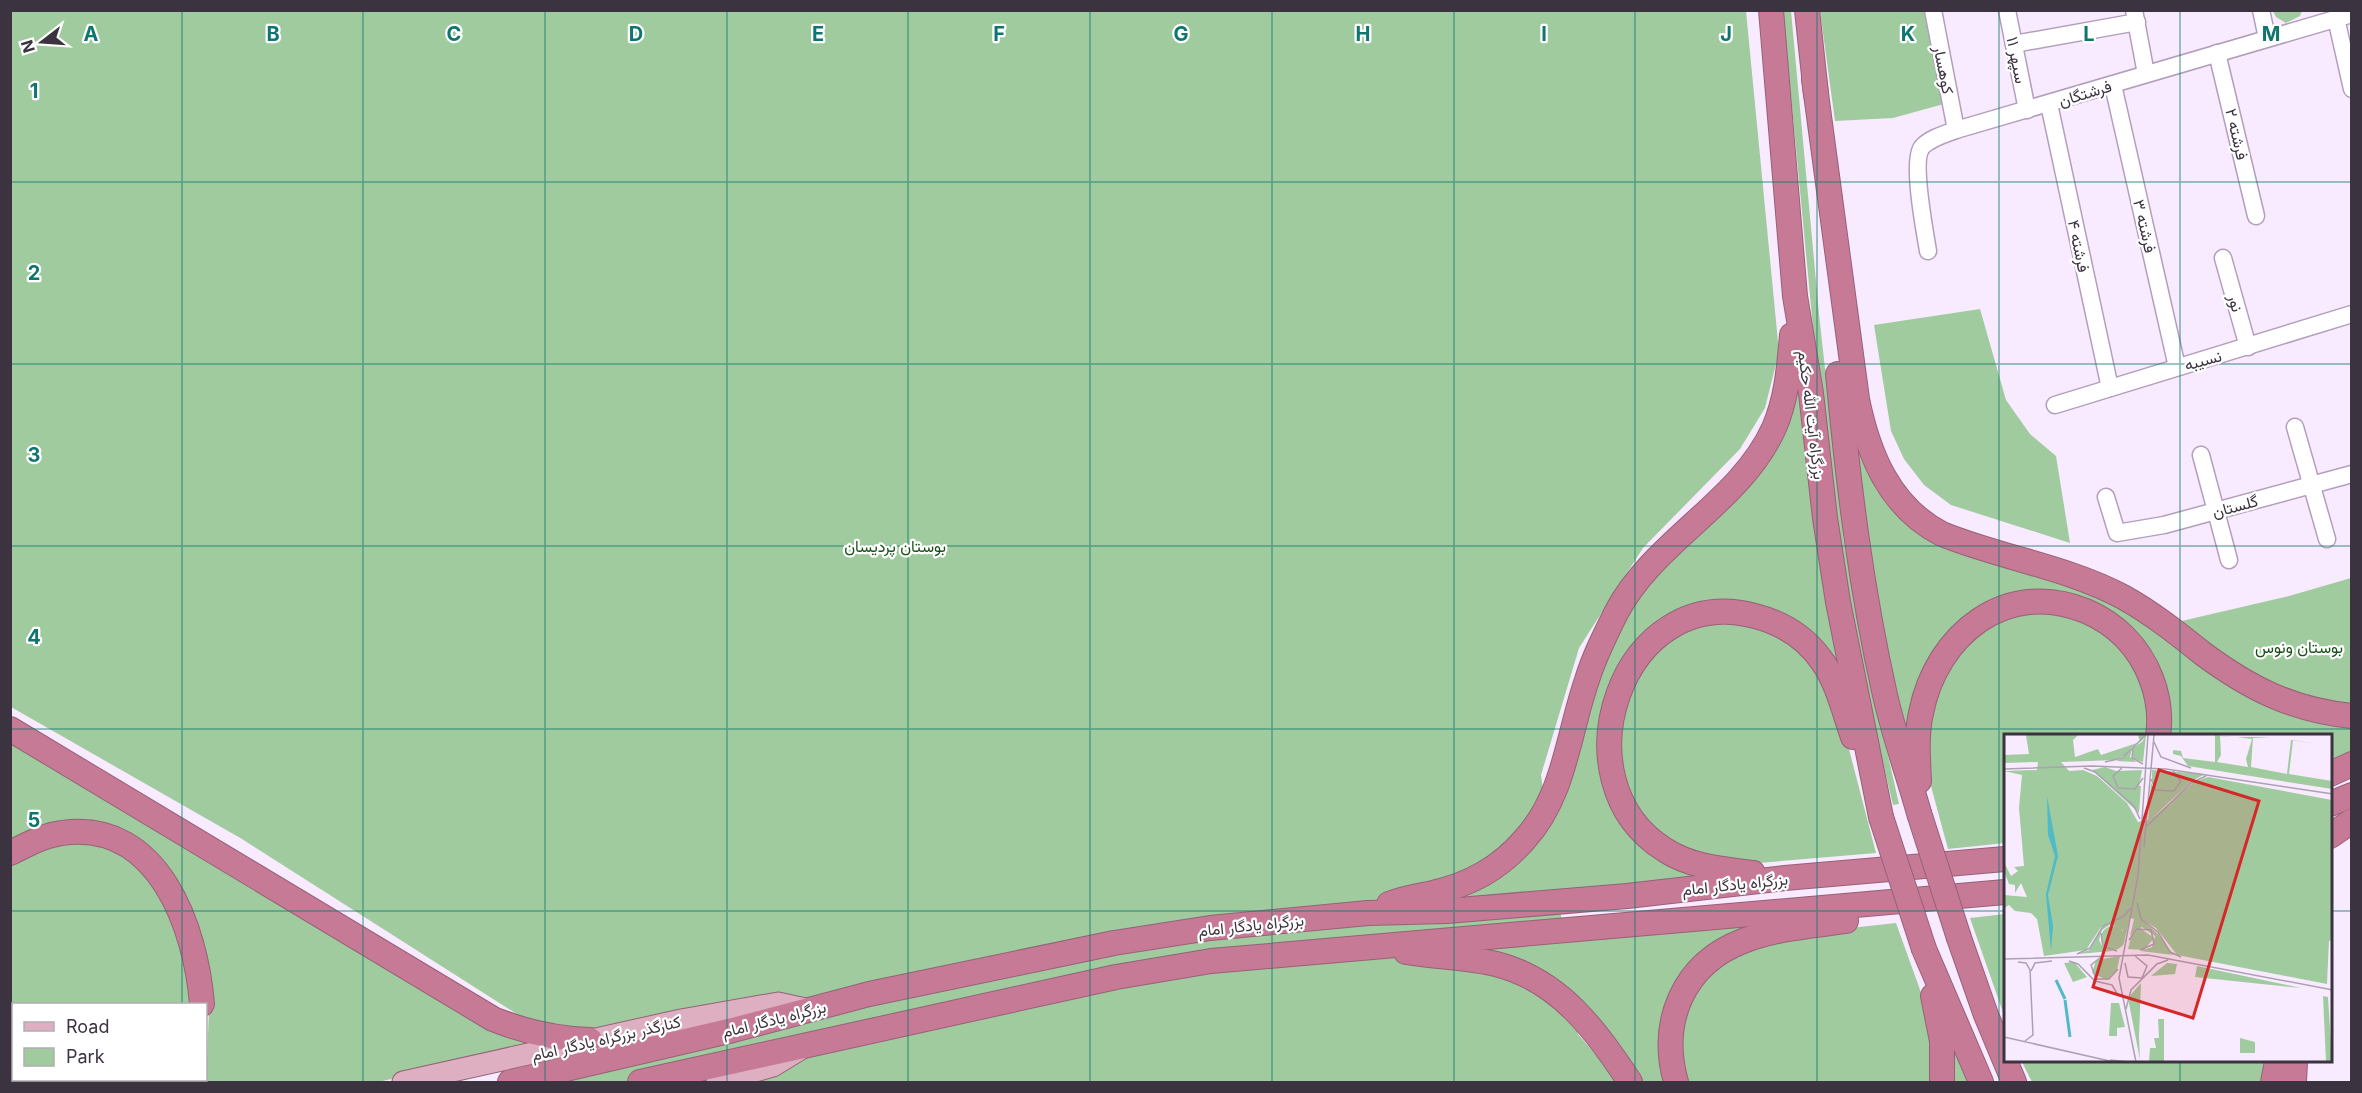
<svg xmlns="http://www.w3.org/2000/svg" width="2362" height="1093" viewBox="0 0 2362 1093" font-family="Inter,Vazirmatn,sans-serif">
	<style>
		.green { fill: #a0cb9e }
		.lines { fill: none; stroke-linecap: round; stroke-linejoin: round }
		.minor-casing { stroke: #b39ebe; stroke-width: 19 }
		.major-casing { stroke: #966178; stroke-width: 23 }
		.highway-casing { stroke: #966178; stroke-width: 26 }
		.minor { stroke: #fff; stroke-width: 16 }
		.major { stroke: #ddafc0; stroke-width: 21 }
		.highway { stroke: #c77a96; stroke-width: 24 }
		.highway-bridge-casing { stroke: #966178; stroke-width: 26; stroke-linecap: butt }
		.highway-bridge { stroke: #c77a96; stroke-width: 24 }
		.grid { fill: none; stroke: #0f766e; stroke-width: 1.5; stroke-opacity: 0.55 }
		.labels { text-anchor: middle; stroke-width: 4.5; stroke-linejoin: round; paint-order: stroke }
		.street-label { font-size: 16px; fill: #3b3340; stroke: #fff }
		.park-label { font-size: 16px; fill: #184f18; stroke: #fff }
		.inset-river { fill: none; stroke: #4fbbc6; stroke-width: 3 }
		.inset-road { fill: none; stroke: #aca1b3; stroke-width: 1.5 }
		.view { fill: #d62828; fill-opacity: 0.15; stroke: #d62828; stroke-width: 3 }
		.inset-edge { fill: none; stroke: #3b3340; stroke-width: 3 }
		.grid-label { font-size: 20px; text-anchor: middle; font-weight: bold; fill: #0f766e; stroke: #fff; stroke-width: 4.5; stroke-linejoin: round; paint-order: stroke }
	</style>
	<rect width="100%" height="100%" fill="#f8ebff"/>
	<g class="green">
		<polygon points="11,11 1746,11 1779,352 1765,408 1740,449 1643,548 1579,648 1541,775 1547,818 1599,667 1637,594 1716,512 1797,376 1857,732 1813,641 1700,610 1611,694 1625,821 1737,877 1558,892 1564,938 1862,913 1699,962 1669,1082 1637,1082 1573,1000 1578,1034 1619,1082 549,1082 533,1047 378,1082 196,1082 197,1080 206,1080 209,1011 204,967 124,837 11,847 10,737 529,1038 520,1016 242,839 11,707"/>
		<polygon points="1783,11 1791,11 1819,314 1844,542 1868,667 1899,804 1893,805 1850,623 1821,412"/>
		<polygon points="1820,11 1929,11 1951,102 1893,118 1835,121"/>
		<polygon points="2302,11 2300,16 2286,23 2276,17 2273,11"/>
		<polygon points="1980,309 2006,400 2030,434 2056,456 2070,543 1951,505 1924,485 1904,459 1891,431 1874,325"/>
		<polygon points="1850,380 1892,502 2063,579 2351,722 2351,752 2331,762 2330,736 2165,736 2161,684 2074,600 1960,627 1911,764 1871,578"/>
		<polygon points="2351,578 2351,711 2299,702 2173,623 2289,596"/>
		<polygon points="2040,608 2095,623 2139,667 2151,736 2005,736 2005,843 1948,849 1925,764 1934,688 1984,625"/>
		<polygon points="1758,624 1812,658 1844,730 1876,853 1747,864 1702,859 1649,828 1619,776 1619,713 1645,659 1694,625"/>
		<polygon points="52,841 115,845 165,893 199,1004 14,1004 14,1080 187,1080 185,1082 11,1082 11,860"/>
		<polygon points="2005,914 2005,1018 1970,918"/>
		<polygon points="1896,923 1933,1026 1935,1082 1684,1082 1682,1011 1719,961 1804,933"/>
		<polygon points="1949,1033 1970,1082 1950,1082"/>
		<polygon points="2022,1062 2271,1062 2267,1082 2032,1082"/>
	</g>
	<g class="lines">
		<g class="minor-casing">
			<g id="minor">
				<polyline points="1933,10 1956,130"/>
				<polyline points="2007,10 2027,110"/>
				<polyline points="2134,10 2146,74"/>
				<polyline points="2261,10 2267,38"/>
				<polyline points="2336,18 2352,89"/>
				<polyline points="2014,44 2137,22"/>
				<polyline points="2217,53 2256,216"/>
				<polyline points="2113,85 2177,367"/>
				<polyline points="2049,104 2110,388"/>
				<path d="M1928,251C1925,232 1911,161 1922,147C1930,138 1945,134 1956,130L2352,14"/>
				<polyline points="2223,258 2248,347"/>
				<polyline points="2055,405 2352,314"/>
				<polyline points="2295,427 2327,539"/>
				<polyline points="2201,455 2229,560"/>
				<polyline points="2106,497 2117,533 2164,525 2352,474"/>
			</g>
		</g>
		<g class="major-casing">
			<g id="major">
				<polyline points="403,1082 681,1020 778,1003 810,1010"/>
				<polyline points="717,1082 773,1066 799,1050"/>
			</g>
		</g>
		<g class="highway-casing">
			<g id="highway">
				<polyline points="1771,10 1795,296 1811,393 1825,518 1838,602 1881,817"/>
				<polyline points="1807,10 1816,94"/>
				<path d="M1814,79L1857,399C1868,453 1889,507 1942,534C2001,558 2067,567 2123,597C2152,613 2177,633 2202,653C2249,688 2292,710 2352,716"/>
				<path d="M1838,374C1848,482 1861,589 1885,695C1894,735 1908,774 1919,813"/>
				<path d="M10,729L493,1019C525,1032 556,1039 590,1040"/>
				<polyline points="2330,774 2352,764"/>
				<path d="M1919,781C1918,758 1916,735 1921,713C1936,635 2006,578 2086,611C2116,624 2139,647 2151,678C2158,696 2161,716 2158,736"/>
				<polyline points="2330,804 2352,795"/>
				<polyline points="2330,836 2352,821"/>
				<path d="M10,853C27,845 44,835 62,833C159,819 196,929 202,1004"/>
				<path d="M1753,873C1723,869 1691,867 1665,850C1554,781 1622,580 1755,616C1782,623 1806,638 1822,661C1838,683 1844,712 1853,737"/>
				<path d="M1389,904C1404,898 1418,896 1433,893C1471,884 1500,868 1525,839C1565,795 1568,734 1587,680C1594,657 1605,635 1616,613C1654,540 1740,503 1774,428C1787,398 1789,368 1792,335"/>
				<polyline points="1959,938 1986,1015 2014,1082"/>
				<polyline points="1924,949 1981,1082"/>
				<path d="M1406,952C1436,957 1467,957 1496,964C1560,980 1596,1031 1630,1082"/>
				<polyline points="1933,996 1942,1041 1942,1082"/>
				<polyline points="189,1082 191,1080"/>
				<polyline points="510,1082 733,1030 869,994 1114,943 1210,928 1368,913 1447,911 1627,896 1785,878 2005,859"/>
				<polyline points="640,1082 1116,977 1211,961 2005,892"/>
				<path d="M1676,1082C1659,1022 1683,964 1743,941C1776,928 1812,926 1846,921"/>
				<polyline points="2273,1082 2277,1062"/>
				<polyline points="2294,1082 2295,1062"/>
			</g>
		</g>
		<use href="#minor" class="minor"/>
		<use href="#major" class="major"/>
		<use href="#highway" class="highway"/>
		<g class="highway-bridge-casing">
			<g id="highway-bridge">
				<polyline points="1919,813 1959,938"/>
				<polyline points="1881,817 1924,949"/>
			</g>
		</g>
		<use href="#highway-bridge" class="highway-bridge"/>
	</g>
	<path class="grid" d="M182,10V1004M363,10V1082M545,10V1082M727,10V1082M908,10V1082M1090,10V1082M1272,10V1082M1454,10V1082M1635,10V1082M1817,10V1082M1999,10V1082M2180,10V736M10,182H2352M10,364H2352M10,546H2352M10,729H2352M10,911H2005M2330,911H2352M2180,1062V1082M182,1080V1082"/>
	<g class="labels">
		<g class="street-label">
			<text transform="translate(2017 60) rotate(79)" y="6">سپهر ۱۱</text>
			<text transform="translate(1944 70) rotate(79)" y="6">کوهسار</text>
			<text transform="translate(2085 93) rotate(-17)" y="6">فرشتگان</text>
			<text transform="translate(2237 134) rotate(77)" y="6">فرشته ۲</text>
			<text transform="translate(2145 226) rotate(77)" y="6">فرشته ۳</text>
			<text transform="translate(2079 246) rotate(78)" y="6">فرشته ۴</text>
			<text transform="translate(2236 303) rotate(75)" y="6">نور</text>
			<text transform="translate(2203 360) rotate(-15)" y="6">نسیبه</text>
			<text transform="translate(1812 415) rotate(83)" y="6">بزرگراه آیت الله حکیم</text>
			<text transform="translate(2235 506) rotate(-15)" y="6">گلستان</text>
			<text transform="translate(1735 884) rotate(-6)" y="6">بزرگراه یادگار امام</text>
			<text transform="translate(1251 925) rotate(-6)" y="6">بزرگراه یادگار امام</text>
			<text transform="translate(774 1019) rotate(-14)" y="6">بزرگراه یادگار امام</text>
			<text transform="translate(606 1038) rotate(-13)" y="6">کنارگذر بزرگراه یادگار امام</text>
		</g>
		<g class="park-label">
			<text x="895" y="552">بوستان پردیسان</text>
			<text x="2299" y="653">بوستان ونوس</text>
		</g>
	</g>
	<g transform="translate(2004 734)">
		<rect width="328" height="328" fill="#f8ebff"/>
		<path d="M22,1H74L69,6L71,23L94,15L97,21L136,8L134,1H141L137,7L127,14L123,21L128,14L138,8L142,1L139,28L129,25L128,15L126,23L132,28L112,27L119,24L121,21L112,26L57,28L65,37L79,36L93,42L123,69L134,88L144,86L147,49L149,53L153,56L148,48V36L201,40L188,47L146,86L190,48L204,43L328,66L329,205L325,207L323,250L173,221L152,194L138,186L153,199L170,221L136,217L148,213L151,202L138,193L126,202L130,185L126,184L119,212V196L107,190L98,196L95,206L99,214L109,217L73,220L85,216L98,193L116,183L97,193L82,216L40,222L33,185L27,179L11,177L5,171L0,174V161L23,163L17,149L11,159V151L5,150L0,137V128L7,142L14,137L10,133L20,132L15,74L18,41L0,37L33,36L34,28L0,29V21L25,20ZM211,1L230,3L216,2L217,21L213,28L244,33L242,25L248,5L233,3H266L249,4L247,33L283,40L287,6L269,3L311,10L289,6L285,40L328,47V55L184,32L177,22L169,20V16L177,17L179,24L211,28ZM101,33L112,37L138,36L135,52H111H137L135,79L88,36ZM97 204a12 12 0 1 1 24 0a12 12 0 1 1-24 0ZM136,194L150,204L140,216L124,215L127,203ZM116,222L113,236L103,246L88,239L92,226ZM70,228L83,243L69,248L60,229ZM163,229L173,230L171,240L147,242ZM193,232L297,254L191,243ZM137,249L135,303L136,326L124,264ZM319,262L324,263L328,328H322ZM107,269H115L121,293L113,294V302H105ZM154,285H160V328H145L146,314H152L150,304H155ZM236,304L251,308V319H236Z" fill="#a0cb9e"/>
		<path d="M43,62L54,122L44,161L49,192L47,217L42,160L51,122L44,101Z" fill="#4fbbc6"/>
		<path class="inset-river" d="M52,246L61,265M61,266L66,303"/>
		<path class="inset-road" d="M149,6L157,23L187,34M129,15L128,24L139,30M101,28L118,24L142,1M80,34L91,38L130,72L136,85M118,34L109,42L114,54L131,55L139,44M0,35L88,32L162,35L329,60M147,45L152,56L170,57L177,47L169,37M143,92L187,49L202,42M140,113L150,1M133,169L137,185L154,198L166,218L177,223M97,199L99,213L113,217M125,206L133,195L147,196L150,210L136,216M73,220L86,214L99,192L120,182L127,174M97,223L87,231L92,245H105L114,235M0,225L144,221L329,256M65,227L74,230L91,247L108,251L114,261M14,228L22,229L26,236L29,301L21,307M121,229L124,243L138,244L143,232L131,222M27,237L31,229L48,227M122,275L127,256L153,230L164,226M0,303L110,328M106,326L125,328M132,328L115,244L134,142L144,1"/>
		<path class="view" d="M155,36L255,67L189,284L89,253Z"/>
		<rect width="328" height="328" class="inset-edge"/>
	</g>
	<g class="grid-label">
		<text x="91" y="41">A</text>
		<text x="273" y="41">B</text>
		<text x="454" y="41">C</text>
		<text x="636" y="41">D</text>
		<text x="818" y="41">E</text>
		<text x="999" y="41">F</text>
		<text x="1181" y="41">G</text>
		<text x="1363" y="41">H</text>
		<text x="1544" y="41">I</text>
		<text x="1726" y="41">J</text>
		<text x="1908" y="41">K</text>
		<text x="2089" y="41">L</text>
		<text x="2271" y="41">M</text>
		<text x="34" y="98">1</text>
		<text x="34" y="280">2</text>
		<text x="34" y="462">3</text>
		<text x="34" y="644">4</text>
		<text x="34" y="827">5</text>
	</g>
	<rect width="2362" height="1093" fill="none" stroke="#3b3340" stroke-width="24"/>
	<rect x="12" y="1003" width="195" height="78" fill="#ffffff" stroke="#b1adb3" stroke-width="1.5"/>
	<rect x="24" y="1022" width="30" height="9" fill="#ddafc0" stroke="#b1adb3" stroke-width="1.5"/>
	<text x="66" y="1033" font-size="18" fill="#3b3340">Road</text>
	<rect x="24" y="1048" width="30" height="18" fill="#a0cb9e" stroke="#b1adb3" stroke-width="1.5"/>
	<text x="66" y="1063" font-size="18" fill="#3b3340">Park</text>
	<g transform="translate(42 42) rotate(253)" stroke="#ffffff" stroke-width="4.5" paint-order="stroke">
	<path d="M0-4.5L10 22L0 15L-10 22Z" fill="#3b3340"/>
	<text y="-9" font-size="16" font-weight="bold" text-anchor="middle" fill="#3b3340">N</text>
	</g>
</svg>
